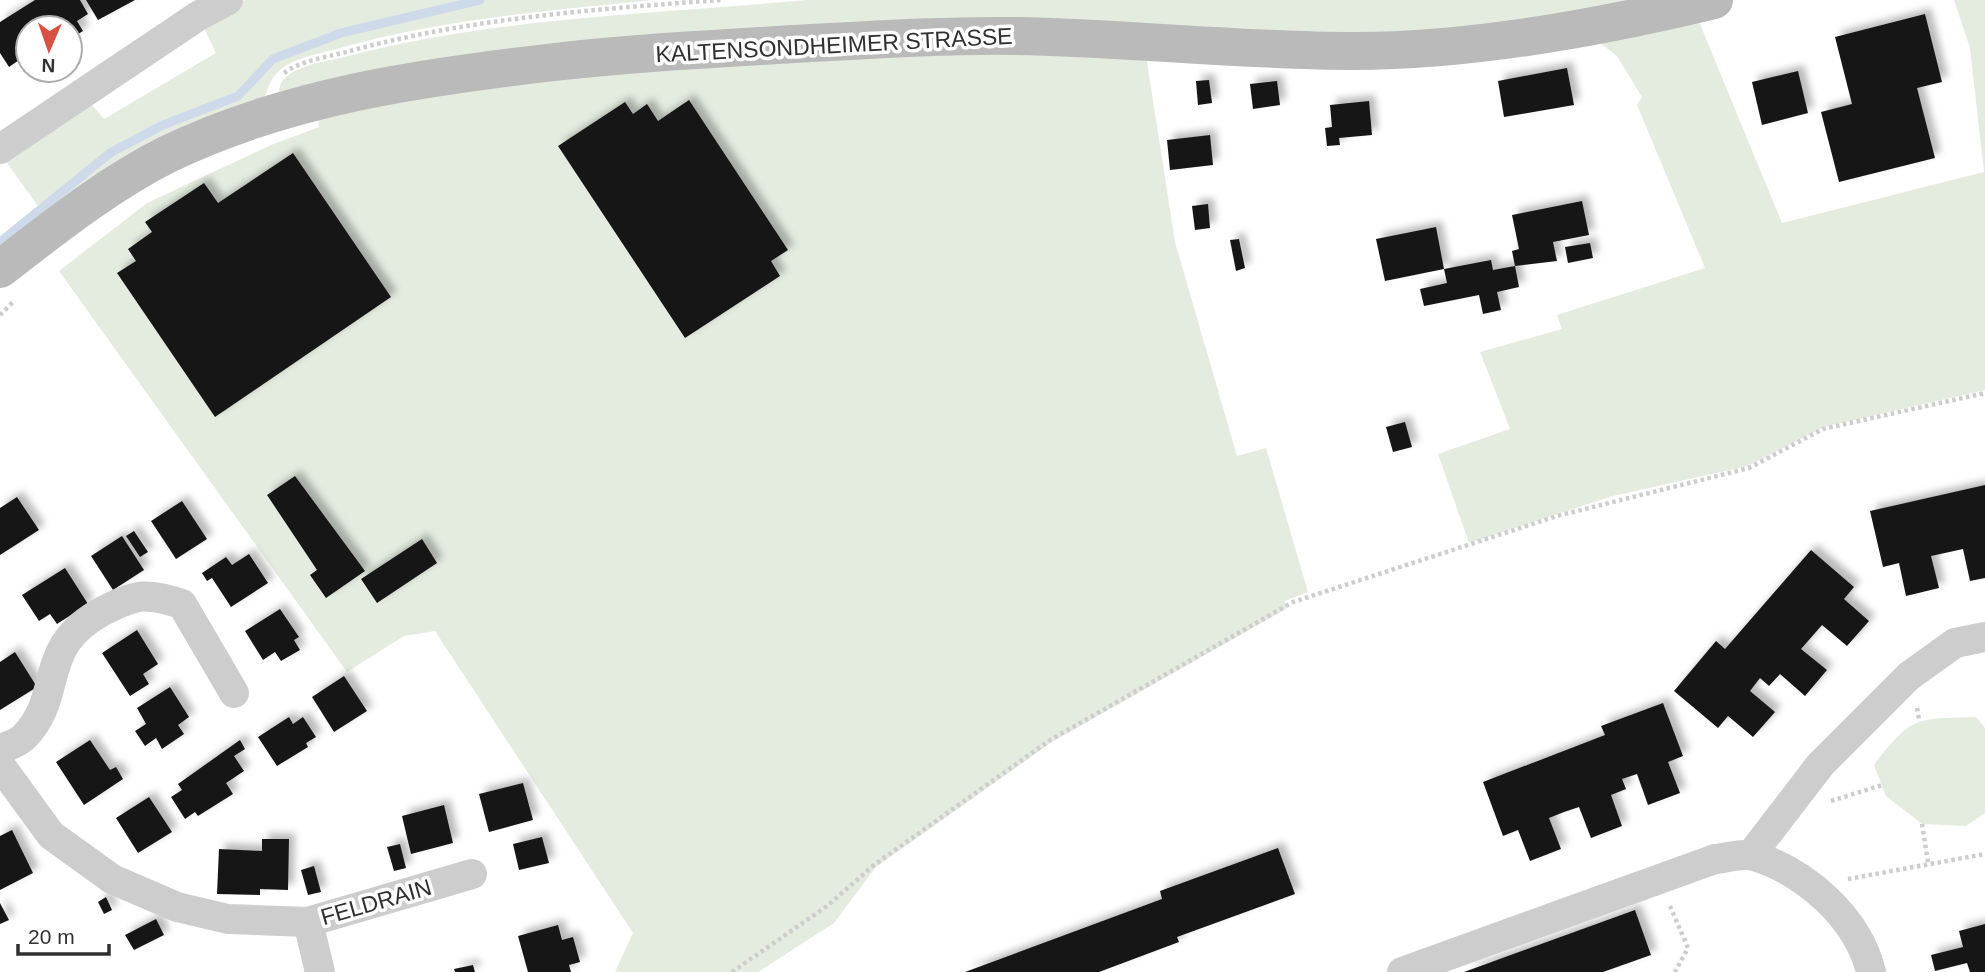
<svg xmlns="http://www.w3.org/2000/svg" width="1985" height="972" viewBox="0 0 1985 972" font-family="Helvetica,sans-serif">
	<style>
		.green { fill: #e4ece0 }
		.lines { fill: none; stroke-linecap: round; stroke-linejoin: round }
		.stream { stroke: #cedaea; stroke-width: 9 }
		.building { fill: #171717; filter: url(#shadow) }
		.path { stroke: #cdcdcd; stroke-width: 4.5; stroke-dasharray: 3.5 3.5; stroke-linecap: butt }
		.minor { stroke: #cdcdcd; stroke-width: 30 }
		.secondary { stroke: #bababa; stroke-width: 38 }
		.labels { text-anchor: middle; stroke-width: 7; stroke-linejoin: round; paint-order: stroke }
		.street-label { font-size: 23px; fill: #303030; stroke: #fff }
	</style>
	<defs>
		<filter id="shadow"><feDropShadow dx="6" dy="-6" stdDeviation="3.5" flood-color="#0004"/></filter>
	</defs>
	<rect width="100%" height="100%" fill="#fff"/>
	<g class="green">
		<path d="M245,0H653C547,11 440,19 337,49C317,54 292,58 278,72C268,82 266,94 263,106L46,217L2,156L88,100L104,119L216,53L202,24Z"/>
		<path d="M807,0H1673L1460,36L1098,33L279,102C279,92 278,84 286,77C302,63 331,61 352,55C501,17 654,14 807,0Z"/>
		<polygon points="1954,0 1985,0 1985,390 1824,427 1748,466 1613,496 1469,543 1438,454 1510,429 1480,352 1562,329 1557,315 1705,268 1637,105 1642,97 1617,56 1587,33 1695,12 1782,223 1984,172 1970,48"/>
		<polygon points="1145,49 1175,242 1237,456 1266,448 1308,592 1285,601 1286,609 1052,742 876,867 834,923 758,972 615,972 633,933 435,631 404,636 347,672 59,271 147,203 271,145 319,127 318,115 671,57"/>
		<path d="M1976,717L1985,728V813L1966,826L1922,824L1886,796L1874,765C1912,715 1916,719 1976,717Z"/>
	</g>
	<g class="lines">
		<polyline class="stream" points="0,242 110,153 163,125 238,96 273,59 341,33 480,0"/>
	</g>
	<g class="building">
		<polygon points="35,0 80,0 88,14 77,21 83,31 70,39 70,28 28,28 28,67 22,58 9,67 0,53 0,22"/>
		<polygon points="86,0 135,0 98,20"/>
		<polygon points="1925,14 1942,82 1917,88 1935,158 1839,182 1821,112 1852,104 1835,37"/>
		<polygon points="1567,68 1574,105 1504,117 1498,81"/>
		<polygon points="1798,71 1808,113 1762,125 1752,82"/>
		<polygon points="1209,80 1212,103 1198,105 1196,81"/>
		<polygon points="1277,81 1280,105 1253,109 1250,84"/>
		<polygon points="689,100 788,250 771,261 780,276 685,338 558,146 625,102 633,114 647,104 658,121"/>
		<polygon points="1369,101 1372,135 1339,138 1340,145 1327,146 1325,128 1332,127 1330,105"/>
		<polygon points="1210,135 1213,165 1170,170 1167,140"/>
		<polygon points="293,153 391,297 215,417 117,273 136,261 128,249 152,232 145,222 204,183 218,203"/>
		<polygon points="1582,201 1589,235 1553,242 1557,261 1515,266 1519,287 1497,292 1501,310 1483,314 1479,295 1424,306 1420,289 1447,283 1444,269 1491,260 1493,270 1515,266 1512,251 1519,249 1512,215"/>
		<polygon points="1208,204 1210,228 1195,230 1192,206"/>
		<polygon points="1436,227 1444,269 1385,281 1376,239"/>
		<polygon points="1239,239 1245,268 1236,271 1230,240"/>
		<polygon points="1590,243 1593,258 1568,263 1565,247"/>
		<polygon points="1405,422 1412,447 1393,452 1386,427"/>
		<polygon points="295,476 365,571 326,598 310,575 317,570 267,495"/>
		<polygon points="1985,485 1985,578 1970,581 1963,549 1931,556 1939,588 1906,596 1899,563 1883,567 1870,511"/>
		<polygon points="17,497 39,530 0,555 0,508"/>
		<polygon points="182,501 207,539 176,559 151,521"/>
		<polygon points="134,531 148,552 140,557 126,536"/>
		<polygon points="122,536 144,570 113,590 91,556"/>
		<polygon points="422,539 437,563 377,603 361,579"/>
		<polygon points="1811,550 1854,587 1844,599 1869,621 1847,646 1822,625 1801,649 1827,670 1805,696 1780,674 1769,686 1760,678 1750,691 1775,712 1753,737 1728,716 1718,728 1674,691 1716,641 1725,649"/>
		<polygon points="249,554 268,583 231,607 212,578 207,581 202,573 226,557 232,565"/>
		<polygon points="65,568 88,604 57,624 50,614 39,621 22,595"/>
		<polygon points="280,609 299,637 294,640 300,650 281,661 275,652 263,660 245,631"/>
		<polygon points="137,630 158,664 143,674 149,684 130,696 102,653"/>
		<polygon points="15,652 37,687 0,710 0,662"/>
		<polygon points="344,676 367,711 334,732 312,697"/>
		<polygon points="170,687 189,717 178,725 184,734 162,749 156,738 145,746 135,731 146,724 137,708"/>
		<polygon points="1663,703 1683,756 1668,762 1680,793 1648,805 1637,774 1622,779 1626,789 1611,795 1622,826 1591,838 1579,807 1564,812 1549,818 1561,849 1530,861 1518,830 1503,836 1483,782 1605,735 1601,726"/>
		<polygon points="289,717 293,724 303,717 316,737 306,743 308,747 277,766 258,737"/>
		<polygon points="90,740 110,770 116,767 123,779 84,805 56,762"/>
		<polygon points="240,740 245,749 234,756 244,771 226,783 233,794 198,816 195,812 185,819 171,797 182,790 178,784"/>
		<polygon points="523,783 533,820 489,832 479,794"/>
		<polygon points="149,797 172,832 138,853 116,818"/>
		<polygon points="444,805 453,843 411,854 402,816"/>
		<polygon points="12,830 33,873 0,890 0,836"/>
		<polygon points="542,837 549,863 519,870 513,844"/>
		<polygon points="262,839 289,839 288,890 260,889 260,895 217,894 219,849 262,851"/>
		<polygon points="400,844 406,868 394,871 387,847"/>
		<polygon points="1278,848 1295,894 1177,937 1179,942 1099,972 965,972 1162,899 1160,891"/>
		<polygon points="314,866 321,892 308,895 301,870"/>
		<polygon points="106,897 112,910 104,914 98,902"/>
		<polygon points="0,903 9,920 0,924"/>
		<polygon points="1635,910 1651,955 1603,972 1464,972"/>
		<polygon points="156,919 164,935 134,950 125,935"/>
		<polygon points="1985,924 1985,972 1970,972 1967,963 1935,971 1931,955 1963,947 1959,931"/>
		<polygon points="558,925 562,940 573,937 580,962 569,965 571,972 528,972 518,936"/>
		<polygon points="473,965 475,972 455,972 454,969"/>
	</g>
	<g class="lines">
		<g class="path">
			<path d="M284,73C302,60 328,57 350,51C470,18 597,9 721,0"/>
			<polyline points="0,315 14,301"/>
			<polyline points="1917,708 1919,719"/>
			<polyline points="1831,801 1882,785"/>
			<polyline points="1922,824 1928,862"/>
			<polyline points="1848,879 1985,854"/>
			<polyline points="1670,906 1688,948 1675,972"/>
			<polyline points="732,972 827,906 874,865 1050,740 1293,602 1557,516 1749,468 1823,429 1985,393"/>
		</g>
		<g class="minor">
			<polyline points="0,149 198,16 228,0"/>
			<path d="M0,750C7,746 18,743 24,737C66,694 34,647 105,610C138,593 147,593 182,604L234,693"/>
			<polyline points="0,765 51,835 112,879 177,907 228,919 308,922 472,874"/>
			<polyline points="1751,855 1820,765 1909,676 1955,643 1985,637"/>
			<polyline points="308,922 320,972"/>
			<path d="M1402,972L1715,859C1727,858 1743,853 1754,856C1806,872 1858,918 1871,972"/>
		</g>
		<path class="secondary" d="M0,269C53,228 108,184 168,154C287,97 417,78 546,63C629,53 712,49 794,44C868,40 942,35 1016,36C1129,38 1241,51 1354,51C1473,51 1598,28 1714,0"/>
	</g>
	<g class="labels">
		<g class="street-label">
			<text transform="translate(834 45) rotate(-3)" y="8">KALTENSONDHEIMER STRASSE</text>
			<text transform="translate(376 902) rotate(-16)" y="8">FELDRAIN</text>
		</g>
	</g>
	<g transform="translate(49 49) rotate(182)"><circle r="33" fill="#ffffff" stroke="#acacac" stroke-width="2"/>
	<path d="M0-5L12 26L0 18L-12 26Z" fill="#d85042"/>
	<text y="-10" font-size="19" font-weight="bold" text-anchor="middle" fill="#303030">N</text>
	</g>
	<path d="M18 944v10h91v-10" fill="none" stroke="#303030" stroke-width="3.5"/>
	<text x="28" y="944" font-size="21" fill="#303030" stroke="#ffffff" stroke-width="5" paint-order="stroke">20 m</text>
</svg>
